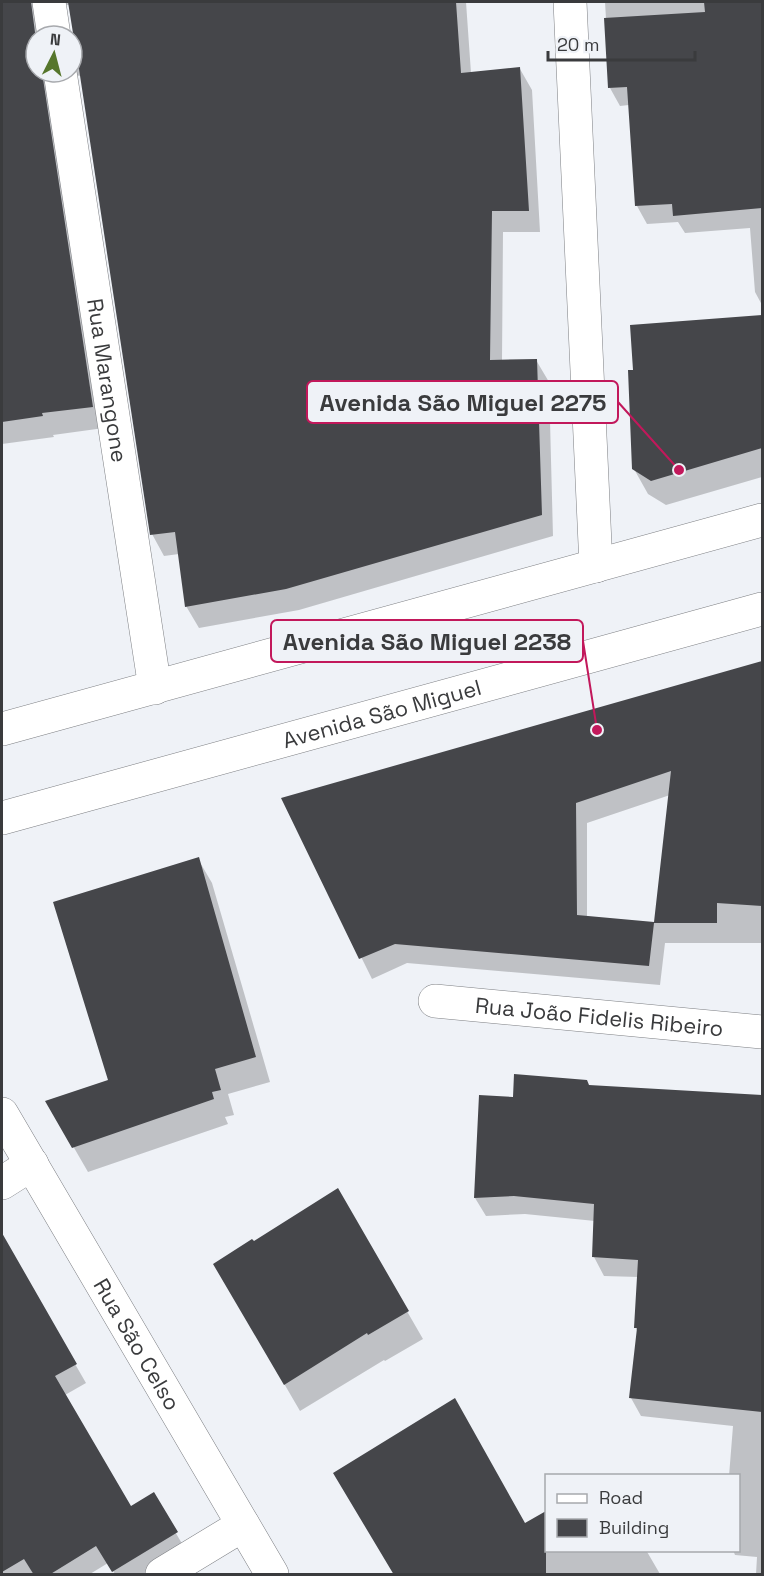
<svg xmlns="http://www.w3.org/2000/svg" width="764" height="1576" viewBox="0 0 764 1576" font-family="'Space Grotesk',sans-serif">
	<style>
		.shadow { fill: #0003; fill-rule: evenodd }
		.building { fill: #45464a; fill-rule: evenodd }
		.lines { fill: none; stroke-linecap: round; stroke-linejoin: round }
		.minor-casing { stroke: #7d7f83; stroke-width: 34 }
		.tertiary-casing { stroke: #7d7f83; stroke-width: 34 }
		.primary-casing { stroke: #7d7f83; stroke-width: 34 }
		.minor { stroke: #fff; stroke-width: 33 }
		.tertiary { stroke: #fff; stroke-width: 33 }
		.primary { stroke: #fff; stroke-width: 33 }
		.labels { text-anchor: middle; stroke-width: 6; stroke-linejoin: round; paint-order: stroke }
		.street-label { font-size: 22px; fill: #3a3b3d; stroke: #eff2f7 }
		.leader { fill: none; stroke: #c2185b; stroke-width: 2 }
		.callout-dot { fill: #c2185b; stroke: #eff2f7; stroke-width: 2 }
		.callout { fill: #eff2f7; stroke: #c2185b; stroke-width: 2 }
		.callout-label { font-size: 24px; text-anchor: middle; font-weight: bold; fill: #3a3b3d }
	</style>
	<rect width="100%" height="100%" fill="#eff2f7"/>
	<g class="shadow">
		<polygon points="2,2 466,2 471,73 520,69 532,90 540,232 503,232 502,361 536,360 549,382 553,536 299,610 199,628 186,606 179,554 164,556 152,534 81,76 73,75 72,72 74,33 69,5 58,4 43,36 36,36 36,72 63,72 104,428 53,435 54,437 2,444"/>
		<polygon points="605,2 762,2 762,305 755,292 750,228 685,233 678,222 647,224 637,206 629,105 620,106 610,88"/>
		<polygon points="762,317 762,477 666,505 648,494 634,469 634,371 632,326"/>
		<path d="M762,663V943H665L660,985L407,963L372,979L283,799ZM670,795L655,923L587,918V823Z"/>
		<polygon points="198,859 212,883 270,1082 228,1094 234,1115 225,1117 228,1124 88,1172 47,1101 110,1081"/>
		<polygon points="589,1086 762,1097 762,1574 756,1574 757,1557 735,1555 733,1550 738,1550 738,1476 729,1476 733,1426 641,1416 631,1398 638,1332 635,1327 638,1277 604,1276 594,1257 595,1221 525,1214 486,1216 475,1198 514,1099"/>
		<polygon points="337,1190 423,1339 385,1361 384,1360 300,1411 215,1265 253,1243"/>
		<polygon points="7,1246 86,1383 65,1395 130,1508 153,1494 191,1559 166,1574 115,1574 108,1563 90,1574 2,1574 2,1249"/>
		<polygon points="546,1512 546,1550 646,1550 660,1574 395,1574 525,1525"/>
	</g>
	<g class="building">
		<polygon points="2,2 31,2 36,40 36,72 42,72 93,407 42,413 43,416 2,422"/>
		<polygon points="68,2 456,2 461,73 520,67 529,211 492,211 490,360 537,359 542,515 286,589 185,607 175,532 150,535 79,69 72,58 73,33"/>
		<polygon points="704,2 762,2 762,208 673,216 672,204 635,206 627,87 608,88 604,18 705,12"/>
		<polygon points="762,315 762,448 651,481 632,469 628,370 633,370 630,325"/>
		<path d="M762,661V906L717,903V923H654L649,966L395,944L359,959L281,798ZM671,771L654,922L577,915L576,803Z"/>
		<polygon points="199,857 256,1057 215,1069 221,1090 212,1092 214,1099 72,1148 45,1101 108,1080 53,902"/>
		<polygon points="514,1074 587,1080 589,1085 762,1095 762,1412 629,1398 637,1328 634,1328 638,1260 592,1257 594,1204 514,1196 474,1198 479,1095 513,1097"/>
		<polygon points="338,1188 409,1311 368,1335 367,1333 284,1385 213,1264 252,1239 254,1241"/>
		<polygon points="2,1233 77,1364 55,1376 131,1506 154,1492 178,1532 112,1572 96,1546 49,1575 34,1575 24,1559 2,1572"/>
		<polygon points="455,1398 525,1523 546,1511 546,1575 394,1575 333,1473"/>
	</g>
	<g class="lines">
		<g class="minor-casing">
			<g id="minor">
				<polyline points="49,2 54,36"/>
				<polyline points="570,2 596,566"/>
				<path id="s1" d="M60,72L155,688"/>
				<path id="s2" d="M435,1001L762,1032"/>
				<polyline points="2,1183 32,1164"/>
				<polyline points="162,1574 243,1525"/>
			</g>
		</g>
		<g class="tertiary-casing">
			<g id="tertiary">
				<path id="s3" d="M2,1114L272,1574"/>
			</g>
		</g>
		<g class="primary-casing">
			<g id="primary">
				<polyline points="2,729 762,520"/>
				<path id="s4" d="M2,818L762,609"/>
			</g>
		</g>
		<use href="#minor" class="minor"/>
		<use href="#tertiary" class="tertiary"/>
		<use href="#primary" class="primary"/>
	</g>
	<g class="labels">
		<g class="street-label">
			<text dy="8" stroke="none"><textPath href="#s1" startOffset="312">Rua Marangone</textPath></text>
			<text dy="8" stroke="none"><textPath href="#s4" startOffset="394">Avenida São Miguel</textPath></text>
			<text dy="8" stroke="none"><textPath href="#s2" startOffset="165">Rua João Fidelis Ribeiro</textPath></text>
			<text dy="8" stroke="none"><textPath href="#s3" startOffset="267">Rua São Celso</textPath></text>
		</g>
	</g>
	<path class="leader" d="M679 470L618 402M597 730L583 641"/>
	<g class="callout-dot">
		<circle cx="679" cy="470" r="6"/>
		<circle cx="597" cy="730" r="6"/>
	</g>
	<g class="callout">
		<rect x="307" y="381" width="311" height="42" rx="6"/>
		<rect x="271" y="620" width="312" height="42" rx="6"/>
	</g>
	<g class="callout-label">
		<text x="463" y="411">Avenida São Miguel 2275</text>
		<text x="427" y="650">Avenida São Miguel 2238</text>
	</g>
	<rect width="764" height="1576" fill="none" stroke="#3a3b3d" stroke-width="6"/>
	<rect x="545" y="1474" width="195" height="78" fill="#eff2f7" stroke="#a7a9ad" stroke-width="1.5"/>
	<rect x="557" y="1494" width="30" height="9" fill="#ffffff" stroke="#a7a9ad" stroke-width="1.5"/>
	<text x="599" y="1504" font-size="18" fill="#3a3b3d">Road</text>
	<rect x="557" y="1519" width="30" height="18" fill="#45464a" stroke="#a7a9ad" stroke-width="1.5"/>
	<text x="599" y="1534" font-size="18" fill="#3a3b3d">Building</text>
	<g transform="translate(54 54) rotate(6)"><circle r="28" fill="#eff2f7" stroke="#a7a9ad" stroke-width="1.5"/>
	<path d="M0-4.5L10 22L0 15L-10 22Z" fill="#56762c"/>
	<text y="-9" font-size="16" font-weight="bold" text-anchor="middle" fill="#3a3b3d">N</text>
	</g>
	<path d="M548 51v9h147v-9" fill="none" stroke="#3a3b3d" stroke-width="3"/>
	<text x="557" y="51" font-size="18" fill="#3a3b3d" stroke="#eff2f7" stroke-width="4.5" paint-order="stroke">20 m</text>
</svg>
